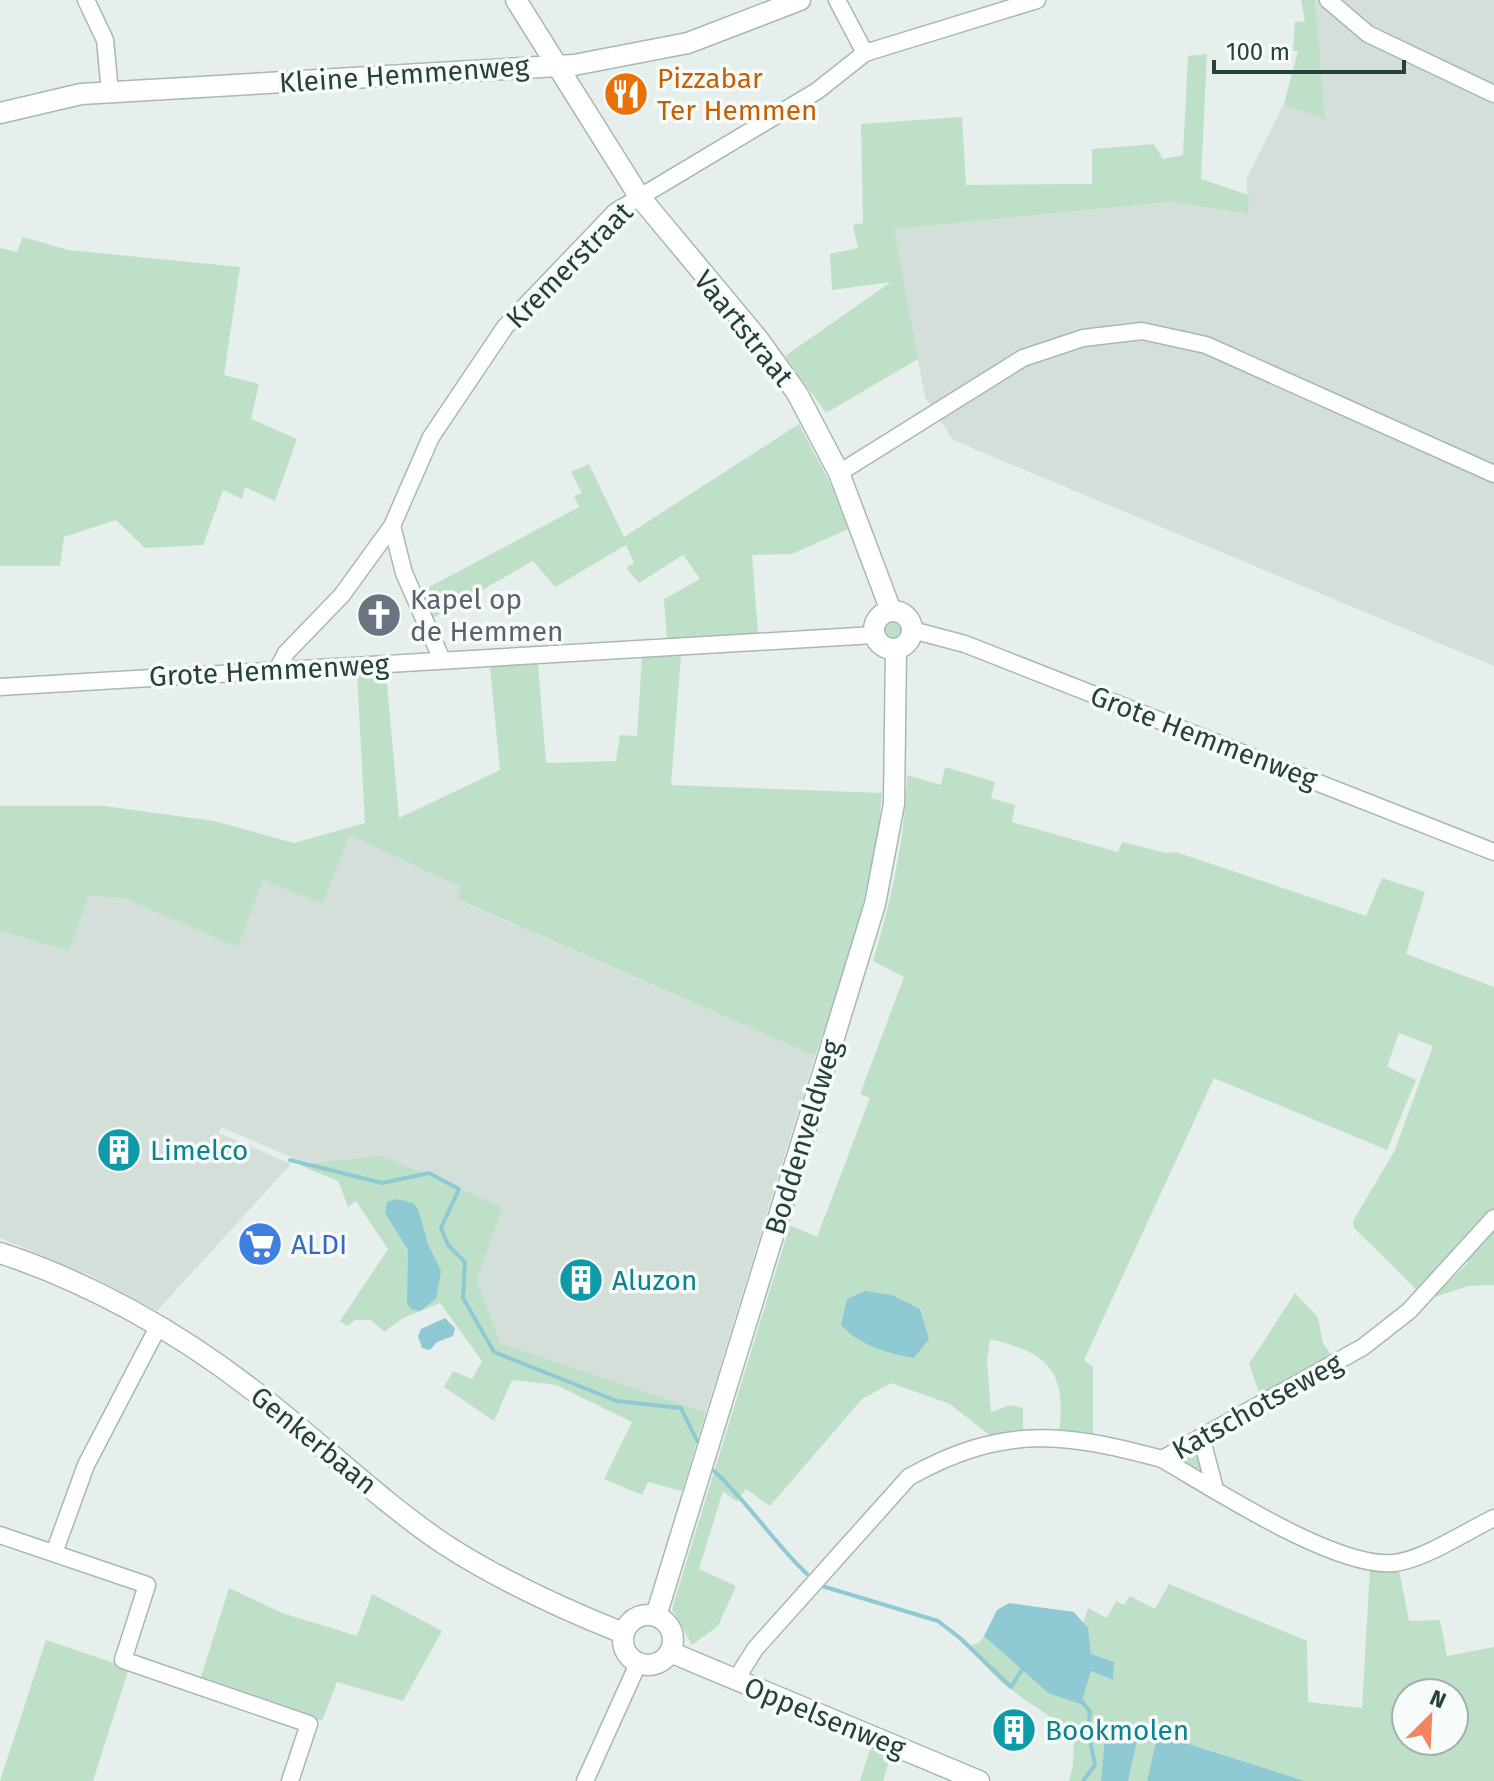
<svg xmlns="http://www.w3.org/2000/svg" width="1494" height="1781" viewBox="0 0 1494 1781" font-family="'Fira Sans',sans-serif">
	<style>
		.built { fill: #d4dfda }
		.green { fill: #bfe0c8; fill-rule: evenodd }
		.water { fill: #8ec9d4 }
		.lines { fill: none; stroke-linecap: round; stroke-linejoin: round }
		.stream { stroke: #8ec9d4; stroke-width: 4 }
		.minor-casing { stroke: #a8b8b2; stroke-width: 19 }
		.tertiary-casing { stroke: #a8b8b2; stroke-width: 23 }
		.minor { stroke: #fff; stroke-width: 16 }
		.tertiary { stroke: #fff; stroke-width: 20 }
		.labels { text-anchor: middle; stroke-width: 7; stroke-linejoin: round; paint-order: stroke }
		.street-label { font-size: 28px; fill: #24423a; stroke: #f7fbf9 }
		.food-label { font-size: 28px; fill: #c56008; stroke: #f7fbf9; text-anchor: start }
		.worship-label { font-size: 28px; fill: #5b616d; stroke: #f7fbf9; text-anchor: start }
		.culture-label { font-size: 28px; fill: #0d838f; stroke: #f7fbf9; text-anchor: start }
		.shop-label { font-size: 28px; fill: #366cbe; stroke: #f7fbf9; text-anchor: start }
	</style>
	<rect width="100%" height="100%" fill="#e6efeb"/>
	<g class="built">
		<polygon points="1315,0 1494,0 1494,666 953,440 925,397 893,229 1170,202 1247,214 1247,178 1284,104 1326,119"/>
		<polygon points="350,834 461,887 458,900 815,1056 706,1412 500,1343 477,1280 503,1207 293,1158 221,1127 219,1133 291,1164 157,1311 92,1276 0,1238 0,931 69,951 89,896 123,898 238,946 263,880"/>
	</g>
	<g class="green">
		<polygon points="1301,0 1315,0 1326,120 1284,104 1298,51 1293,51 1295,22 1305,21"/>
		<polygon points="1207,54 1201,179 1249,195 1248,214 1170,202 894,229 918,359 826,413 785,356 891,282 832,290 830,254 858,248 853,225 863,223 861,124 962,117 966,185 1092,184 1092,149 1154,144 1163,159 1183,155 1188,56"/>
		<polygon points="23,237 68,250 240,267 224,375 259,384 251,419 297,439 275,501 245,487 242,499 223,490 203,545 145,548 116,520 64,537 60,566 0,566 0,248 17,252"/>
		<polygon points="799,424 830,483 848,529 792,554 752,555 758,633 667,639 664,599 700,579 683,555 639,583 626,568 634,563 626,545 555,587 533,561 431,619 420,592 579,507 574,496 582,493 571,472 589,464 624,537"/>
		<circle cx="892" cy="631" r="12"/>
		<path d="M681,656L671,785L882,793C875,885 845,969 815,1056L457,899L461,887L350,835L322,904L263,880L238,947L123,898L89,896L69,951L0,931V806H104L214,821L294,843L365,823L357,674L386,672L399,818L500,770L490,667L538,663L546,763L616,761L620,735L637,736L642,657Z"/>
		<path d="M945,767L995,782L991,798L1015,805L1012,822L1118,852L1122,842L1166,853L1176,852L1366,916L1382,878L1425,892L1406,954L1494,987V1285L1468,1286L1432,1298L1468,1263L1460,1252L1419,1292L1354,1228L1353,1221L1394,1152L1433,1046L1399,1033L1387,1067L1416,1080L1387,1150L1214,1078L1084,1360L1093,1367V1435L1059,1432C1067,1370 1048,1353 990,1339L987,1360L991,1412L1010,1405L1023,1408V1430L991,1436L950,1404L891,1383L862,1399L770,1506L746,1489L737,1502L723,1491L699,1569L736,1586L718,1626L692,1645L672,1609L790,1225L817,1237L870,1098L860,1094L904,977L873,961C891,901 905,839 907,775L941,785Z"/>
		<polygon points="381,1156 503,1207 477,1280 500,1343 706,1412 682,1491 648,1482 642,1495 604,1479 632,1422 556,1385 512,1380 494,1421 444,1387 453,1371 472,1379 482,1361 440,1303 403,1318 384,1332 371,1320 355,1320 347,1326 340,1321 388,1249 356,1201 348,1207 338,1181 299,1165"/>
		<polygon points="1295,1293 1318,1317 1323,1343 1333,1357 1261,1398 1249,1364"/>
		<polygon points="1196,1446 1205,1476 1175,1458"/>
		<path d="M1370,1569L1399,1570L1409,1621L1440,1620L1447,1656L1494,1647V1781H1305L1159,1734L1147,1781H1128L1140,1730L1102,1781H1069L1073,1765L1074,1736C1040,1704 993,1688 971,1645L979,1643L984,1636L1048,1693L1091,1671L1113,1680L1091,1654L1088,1629L1083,1623L1088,1608L1107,1618L1116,1601L1124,1605L1130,1596L1155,1609L1169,1584L1307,1641L1308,1702L1362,1708ZM1406,1693H1454V1741H1406Z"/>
		<polygon points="229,1588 282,1613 357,1636 372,1594 442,1631 403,1701 337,1682 322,1721 200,1680"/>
		<polygon points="46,1640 129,1668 93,1781 0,1781"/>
		<polygon points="870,1749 890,1758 883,1781 860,1781"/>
	</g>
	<g class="water">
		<polygon points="397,1199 413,1203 418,1209 428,1244 441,1271 436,1299 420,1311 411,1309 407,1303 408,1250 385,1213 387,1202"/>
		<path d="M865,1291L892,1295L920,1309L929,1339L914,1358C887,1353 860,1346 841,1325L847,1299Z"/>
		<polygon points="445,1318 455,1328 453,1336 437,1342 430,1350 422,1348 418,1336 421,1329"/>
		<polygon points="1009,1603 1074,1612 1088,1628 1091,1654 1114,1662 1113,1680 1091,1671 1081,1704 1048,1693 984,1636 997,1610"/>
		<polygon points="1111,1720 1140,1729 1128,1781 1101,1781 1106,1728"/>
		<polygon points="1158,1734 1305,1781 1147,1781"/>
	</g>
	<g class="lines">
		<g class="stream">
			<polyline points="290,1160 382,1183 429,1173 459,1189 441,1228 448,1245 465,1262 463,1298 494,1352 617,1401 681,1408 697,1441"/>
			<path d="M714,1471C749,1503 773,1542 807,1574"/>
			<polyline points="822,1586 938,1621 960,1638 1011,1687 1023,1668"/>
			<polyline points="1081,1700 1090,1712 1088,1730 1095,1765 1083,1781"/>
		</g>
		<g class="minor-casing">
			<g id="minor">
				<polyline points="86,0 105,40 110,92"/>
				<polyline points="837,0 865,53"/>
				<polyline points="1328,0 1368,34 1494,94"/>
				<polyline points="839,473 1023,358 1083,338 1142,331 1206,345 1494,474"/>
				<polyline points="392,526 404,573 442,660"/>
				<polyline points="912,630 965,644 1494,852"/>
				<polyline points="278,668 286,653 342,595 392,526 431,437 505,327 615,212 817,91 865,53 1037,0"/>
				<polyline points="0,687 874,635"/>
				<polyline points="1202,1440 1215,1489"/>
				<path d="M1162,1459C1214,1489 1336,1569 1394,1563C1423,1560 1467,1531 1494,1518"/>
				<polyline points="0,1535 147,1585 123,1660 309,1724 290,1781"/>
				<polyline points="54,1553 86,1465 158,1327"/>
				<path d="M735,1681L755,1649L909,1477C1003,1425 1062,1432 1162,1459L1363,1347L1409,1311L1494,1218"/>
				<polyline points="585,1781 638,1664"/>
			</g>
		</g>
		<g class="tertiary-casing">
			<g id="tertiary">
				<polyline points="516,0 639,196 758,339 797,393 839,473 891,611"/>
				<polyline points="0,113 81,94 574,65 688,43 800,0"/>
				<circle cx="893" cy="630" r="19"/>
				<path d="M0,1253C89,1282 176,1331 250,1388C316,1438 376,1498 444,1544C501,1581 560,1608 623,1633"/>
				<circle cx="648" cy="1640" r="25"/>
				<polyline points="656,1616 875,904 894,804 896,649"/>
				<polyline points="670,1652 979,1781"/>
			</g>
		</g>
		<use href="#minor" class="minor"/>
		<use href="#tertiary" class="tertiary"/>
	</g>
	<defs>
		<g id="restaurant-disc" transform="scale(2.3)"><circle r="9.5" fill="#e8710a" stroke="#f7fbf9"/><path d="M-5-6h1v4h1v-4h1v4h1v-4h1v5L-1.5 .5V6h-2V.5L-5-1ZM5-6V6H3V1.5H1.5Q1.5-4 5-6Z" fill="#fff"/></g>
		<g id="church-disc" transform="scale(2.3)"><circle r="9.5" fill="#6b7280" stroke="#f7fbf9"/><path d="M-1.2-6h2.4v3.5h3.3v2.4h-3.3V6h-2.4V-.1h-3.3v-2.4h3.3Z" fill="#fff"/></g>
		<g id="building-disc" transform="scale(2.3)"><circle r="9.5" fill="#0f9aa8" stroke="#f7fbf9"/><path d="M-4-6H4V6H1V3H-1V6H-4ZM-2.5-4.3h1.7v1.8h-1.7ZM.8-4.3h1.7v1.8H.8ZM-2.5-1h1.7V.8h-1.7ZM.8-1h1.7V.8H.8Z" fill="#fff"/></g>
		<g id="supermarket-disc" transform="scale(2.3)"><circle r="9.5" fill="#3f7fe0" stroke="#f7fbf9"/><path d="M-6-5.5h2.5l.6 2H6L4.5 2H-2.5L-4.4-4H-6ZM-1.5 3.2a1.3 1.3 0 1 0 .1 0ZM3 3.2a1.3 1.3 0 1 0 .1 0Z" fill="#fff"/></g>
	</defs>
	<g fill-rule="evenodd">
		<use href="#restaurant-disc" x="626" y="94"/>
		<use href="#church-disc" x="379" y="615"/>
		<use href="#building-disc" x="119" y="1150"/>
		<use href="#supermarket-disc" x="260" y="1244"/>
		<use href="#building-disc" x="581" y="1280"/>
		<use href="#building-disc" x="1014" y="1730"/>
	</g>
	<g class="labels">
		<g class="street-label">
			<text transform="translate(404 74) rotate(-4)" y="10">Kleine Hemmenweg</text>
			<text transform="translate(569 265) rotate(-45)" y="10">Kremerstraat</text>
			<text transform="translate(744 328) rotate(51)" y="10">Vaartstraat</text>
			<text transform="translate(269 670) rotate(-3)" y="10">Grote Hemmenweg</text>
			<text transform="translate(1204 737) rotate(21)" y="10">Grote Hemmenweg</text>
			<text transform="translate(803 1137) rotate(-73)" y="10">Boddenveldweg</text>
			<text transform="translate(1257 1406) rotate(-29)" y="10">Katschotseweg</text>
			<text transform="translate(314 1440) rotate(39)" y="10">Genkerbaan</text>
			<text transform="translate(825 1717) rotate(22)" y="10">Oppelsenweg</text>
		</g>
		<g class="food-label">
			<text x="657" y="88">Pizzabar<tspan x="657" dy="32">Ter Hemmen</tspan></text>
		</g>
		<g class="worship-label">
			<text x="410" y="609">Kapel op<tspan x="410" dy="32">de Hemmen</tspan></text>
		</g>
		<g class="culture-label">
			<text x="150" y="1160">Limelco</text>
			<text x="612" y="1290">Aluzon</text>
			<text x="1045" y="1740">Bookmolen</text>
		</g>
		<g class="shop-label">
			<text x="291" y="1254">ALDI</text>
		</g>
	</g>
	<g transform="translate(1430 1717) rotate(24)"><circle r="38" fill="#f7fbf9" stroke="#a3b1ad" stroke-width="2"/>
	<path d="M0-6L14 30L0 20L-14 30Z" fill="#f4845f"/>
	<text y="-12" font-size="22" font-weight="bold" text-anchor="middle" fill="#24423a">N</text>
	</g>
	<path d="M1214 60v12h190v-12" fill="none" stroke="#24423a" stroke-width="4"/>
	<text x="1226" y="60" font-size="24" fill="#24423a" stroke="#f7fbf9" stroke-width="6" paint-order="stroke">100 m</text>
</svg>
